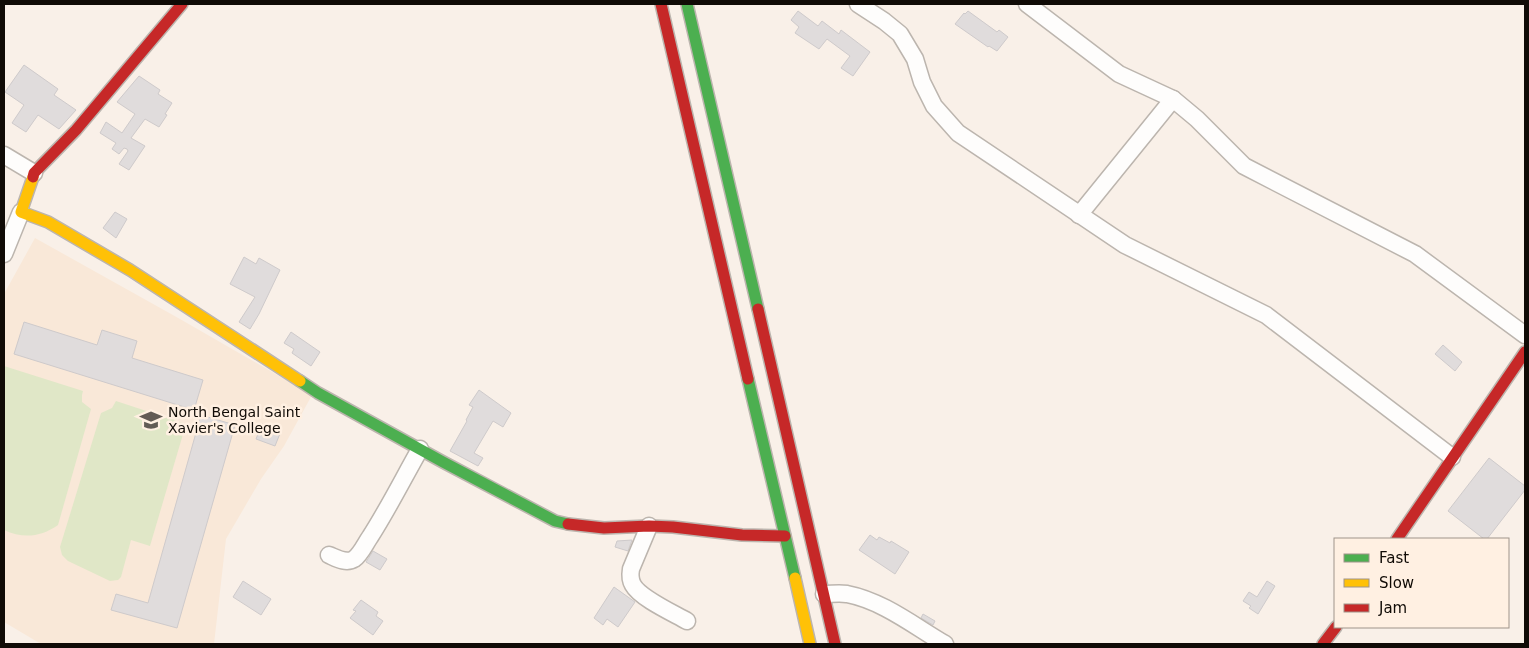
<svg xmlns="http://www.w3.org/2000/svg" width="1529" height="648" viewBox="0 0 1529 648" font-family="'DejaVu Sans',sans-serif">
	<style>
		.built { fill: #f9e8d8 }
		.green { fill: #e0e7c7 }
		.building { fill: #e0dcdc; stroke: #cecacb }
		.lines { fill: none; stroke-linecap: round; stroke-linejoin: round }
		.street-casing { stroke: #bcb5ae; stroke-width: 19 }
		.fast-casing { stroke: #bcb5ae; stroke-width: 14 }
		.slow-casing { stroke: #bcb5ae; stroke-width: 14 }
		.jam-casing { stroke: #bcb5ae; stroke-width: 14 }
		.street { stroke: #fefdfc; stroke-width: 16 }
		.fast { stroke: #4caf50; stroke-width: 11 }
		.slow { stroke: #ffc107; stroke-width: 11 }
		.jam { stroke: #c62828; stroke-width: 11 }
		.labels { text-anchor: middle; stroke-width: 5; stroke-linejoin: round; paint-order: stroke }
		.poi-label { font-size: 14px; fill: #100b06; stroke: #fff0e2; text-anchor: start }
	</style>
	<rect width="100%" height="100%" fill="#f9f0e8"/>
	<polygon class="built" points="35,238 180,319 312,395 284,446 261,479 226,539 214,644 41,644 4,622 4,294"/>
	<g class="green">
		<path d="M4,366L83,391L82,395V402L91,409L58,525C41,537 23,539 4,530Z"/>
		<polygon points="116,401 186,424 150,546 131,540 121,577 118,580 110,581 68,561 62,555 60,547 101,413 112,408"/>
	</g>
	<g class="building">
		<polygon points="798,11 818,26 822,21 839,34 841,30 870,52 853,76 841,68 850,56 827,39 819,49 795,33 799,27 791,20"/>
		<polygon points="968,11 997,32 999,30 1008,37 997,51 989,46 988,47 955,24 964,13 965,14"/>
		<polygon points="24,65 58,89 54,95 76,110 59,129 38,115 26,132 12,123 24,105 5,92"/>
		<polygon points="139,76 160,90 158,94 172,103 165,114 167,115 159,127 145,119 131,138 145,146 129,170 119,164 128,151 127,149 124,148 119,154 112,149 116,143 100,133 106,122 122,133 135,114 117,102"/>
		<polygon points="115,212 127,219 116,238 103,228"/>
		<polygon points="244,257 256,264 259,258 280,270 259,314 250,329 239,322 255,297 230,284"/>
		<polygon points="24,322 97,345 102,330 137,341 132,358 203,380 194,410 14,354"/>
		<polygon points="291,332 320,352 311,366 292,353 294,349 284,343"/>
		<polygon points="1443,345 1462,362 1455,371 1435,354"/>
		<polygon points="479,390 511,413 503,427 493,421 474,453 483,458 478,466 450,451 467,421 466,420 473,407 469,405"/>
		<polygon points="201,415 235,425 177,628 111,610 116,594 148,603"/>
		<polygon points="262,424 281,431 275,446 256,439"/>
		<polygon points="1489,458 1525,486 1525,490 1487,539 1484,539 1448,511"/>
		<polygon points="870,535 877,540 879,537 890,543 891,541 909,552 895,574 859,550"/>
		<polygon points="632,540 628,551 615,547 617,541"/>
		<polygon points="373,551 387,559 380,570 366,562"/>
		<polygon points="243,581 271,599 261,615 233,597"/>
		<polygon points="1267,581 1275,586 1258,614 1249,608 1251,606 1243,601 1249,592 1257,597"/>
		<polygon points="614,587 635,602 618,627 607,619 603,625 594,618"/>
		<polygon points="361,600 378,612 376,616 383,621 373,635 350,618 356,611 353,610"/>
		<polygon points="923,614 935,621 933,625 921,618"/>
	</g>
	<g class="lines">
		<g class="street-casing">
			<g id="street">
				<polyline points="858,4 884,21 900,34 915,59 922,82 934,106 958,133 1125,245 1266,315 1452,457"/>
				<polyline points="1027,4 1119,74 1173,99 1197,119 1244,166 1415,254 1525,335"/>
				<polyline points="4,155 34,173"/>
				<polyline points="1079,215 1173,99"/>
				<polyline points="4,254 21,212"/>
				<path d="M649,526L631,569C630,575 630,580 633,585C640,598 673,613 687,621"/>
				<path d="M329,555C336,558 346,564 354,559C361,554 365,544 370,537C388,509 403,479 420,449"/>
				<path d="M824,594C831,594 840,593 847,594C883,601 914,626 945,644"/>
			</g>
		</g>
		<g class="fast-casing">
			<g id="fast">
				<polyline points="687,4 758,309"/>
				<polyline points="748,379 795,578"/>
				<polyline points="300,381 318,393 443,462 555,521 568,524"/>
			</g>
		</g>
		<g class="slow-casing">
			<g id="slow">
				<polyline points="33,177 21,212 48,222 130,270 300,381"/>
				<polyline points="795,578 810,644"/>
			</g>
		</g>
		<g class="jam-casing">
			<g id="jam">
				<polyline points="661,4 748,379"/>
				<polyline points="33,177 34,173 76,130 182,4"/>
				<polyline points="758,309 835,644"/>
				<polyline points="568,524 604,528 649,526 673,527 742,535 785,536"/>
				<polyline points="1397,539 1525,352"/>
				<polyline points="1323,644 1336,627"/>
			</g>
		</g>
		<use href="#street" class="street"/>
		<use href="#fast" class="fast"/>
		<use href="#slow" class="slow"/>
		<use href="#jam" class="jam"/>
	</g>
	<defs>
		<g id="university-bare" transform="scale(1.725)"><path d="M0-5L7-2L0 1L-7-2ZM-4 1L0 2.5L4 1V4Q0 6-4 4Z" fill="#625b55" stroke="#fff0e2" stroke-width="2.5" paint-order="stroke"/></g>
	</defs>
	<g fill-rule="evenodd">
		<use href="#university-bare" x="151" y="420"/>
	</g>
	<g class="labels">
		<g class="poi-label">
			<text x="168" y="417">North Bengal Saint<tspan x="168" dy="16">Xavier's College</tspan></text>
		</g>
	</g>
	<rect width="1529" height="648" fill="none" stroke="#100b06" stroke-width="10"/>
	<rect x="1334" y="538" width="175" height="90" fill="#fff0e2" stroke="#9f948a"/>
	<rect x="1344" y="554" width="25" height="8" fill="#4caf50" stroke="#9f948a"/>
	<text x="1379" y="563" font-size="15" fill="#100b06">Fast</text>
	<rect x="1344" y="579" width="25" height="8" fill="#ffc107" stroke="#9f948a"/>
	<text x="1379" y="588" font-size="15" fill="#100b06">Slow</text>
	<rect x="1344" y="604" width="25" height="8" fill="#c62828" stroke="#9f948a"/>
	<text x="1379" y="613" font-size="15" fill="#100b06">Jam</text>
</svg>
